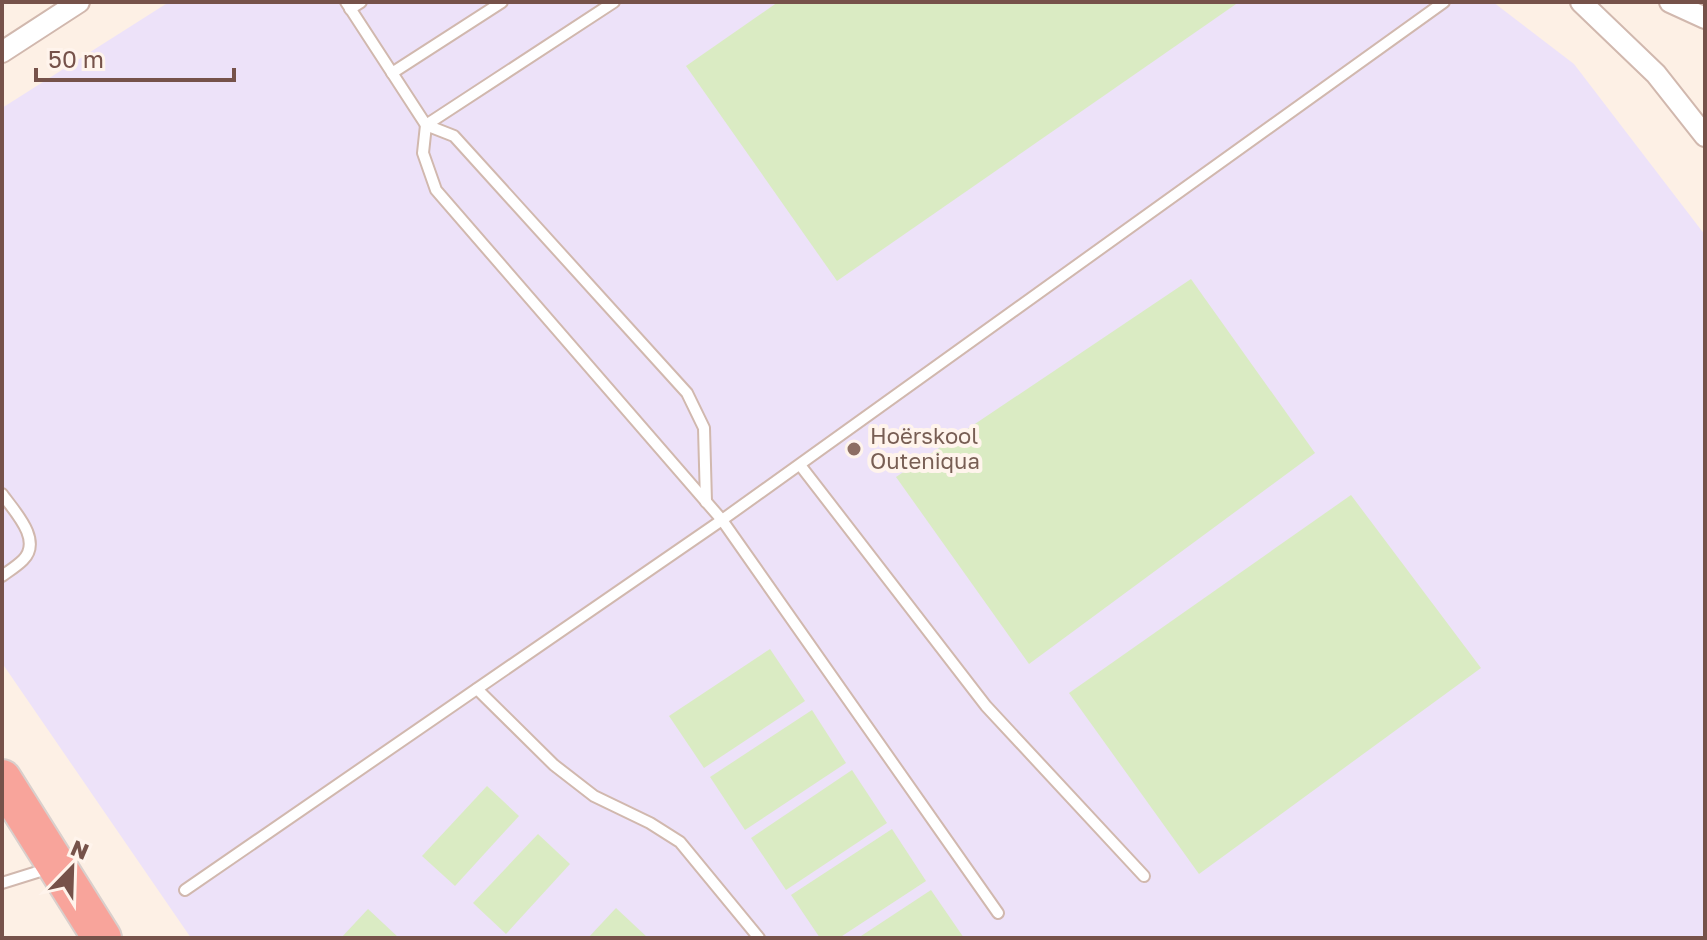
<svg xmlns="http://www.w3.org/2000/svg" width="1707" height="940" viewBox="0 0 1707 940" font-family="'Golos Text',sans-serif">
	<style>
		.education { fill: #ede2f9 }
		.green { fill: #daebc3 }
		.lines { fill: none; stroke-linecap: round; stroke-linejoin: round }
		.lane-casing { stroke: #d1b8ae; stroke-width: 14 }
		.street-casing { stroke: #d1b8ae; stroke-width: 24 }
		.highway-casing { stroke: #d9cfcc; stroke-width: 42 }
		.lane { stroke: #fff; stroke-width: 10 }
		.street { stroke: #fff; stroke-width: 20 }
		.highway { stroke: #f8a49b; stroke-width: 38 }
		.education-dot { fill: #8d6e63; stroke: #fff4ec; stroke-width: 3 }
		.labels { text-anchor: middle; stroke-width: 8; stroke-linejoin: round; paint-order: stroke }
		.education-label { font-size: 22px; fill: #785e54; stroke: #fff4ec; text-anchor: start }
	</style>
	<rect width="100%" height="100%" fill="#fdf0e5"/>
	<polygon class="education" points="169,2 1493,2 1574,64 1705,235 1705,938 191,938 2,663 2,108"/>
	<g class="green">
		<polygon points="778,2 1239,2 837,281 686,66"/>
		<polygon points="1191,279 1315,453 1029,664 896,477"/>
		<polygon points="1351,495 1481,668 1199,874 1069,693"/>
		<polygon points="770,649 805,701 704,768 669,716"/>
		<polygon points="812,710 846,763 745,830 710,777"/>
		<polygon points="852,770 887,823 786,890 751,838"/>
		<polygon points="487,786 519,816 455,886 422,856"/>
		<polygon points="892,829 926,881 839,938 820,938 791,895"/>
		<polygon points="538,834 570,864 506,934 473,903"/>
		<polygon points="931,890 964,938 858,938"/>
		<polygon points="616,908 648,938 588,938"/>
		<polygon points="368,909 399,938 341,938"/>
	</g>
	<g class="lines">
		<g class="lane-casing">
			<g id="lane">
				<polyline points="346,2 426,125 454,136 687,393 704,428 706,502"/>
				<polyline points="614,2 426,125 423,153 436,190 722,520 998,913"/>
				<polyline points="350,9 361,2"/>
				<polyline points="392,73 502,2"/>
				<polyline points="800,465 986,706 1144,876"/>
				<path d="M2,494C14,511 43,540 23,560C17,566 9,571 2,576"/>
				<polyline points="477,689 554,765 594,796 650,823 680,842 759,938"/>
				<polyline points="2,883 50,868"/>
				<polyline points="185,890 722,520 1444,2"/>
			</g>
		</g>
		<g class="street-casing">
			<g id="street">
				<polyline points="1581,2 1656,74 1705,136"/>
				<polyline points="1670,2 1705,18"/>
				<polyline points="2,52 79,2"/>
			</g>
		</g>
		<g class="highway-casing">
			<polyline id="highway" points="2,779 102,938"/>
		</g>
		<use href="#lane" class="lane"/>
		<use href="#street" class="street"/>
		<use href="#highway" class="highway"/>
	</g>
	<circle class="education-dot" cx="854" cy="449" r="8"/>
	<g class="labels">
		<g class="education-label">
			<text x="870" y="444">Hoërskool<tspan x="870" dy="25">Outeniqua</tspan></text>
		</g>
	</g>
	<rect width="1707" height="940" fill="none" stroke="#76524a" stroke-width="8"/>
	<g transform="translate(72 868) rotate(23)" stroke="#fff4ec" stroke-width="6" paint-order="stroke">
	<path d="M0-6L14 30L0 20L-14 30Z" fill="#76524a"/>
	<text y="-12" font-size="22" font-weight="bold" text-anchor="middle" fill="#76524a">N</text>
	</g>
	<path d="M36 68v12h198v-12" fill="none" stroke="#76524a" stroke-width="4"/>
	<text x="48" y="68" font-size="24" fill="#76524a" stroke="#fff4ec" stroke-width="6" paint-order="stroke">50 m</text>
</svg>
